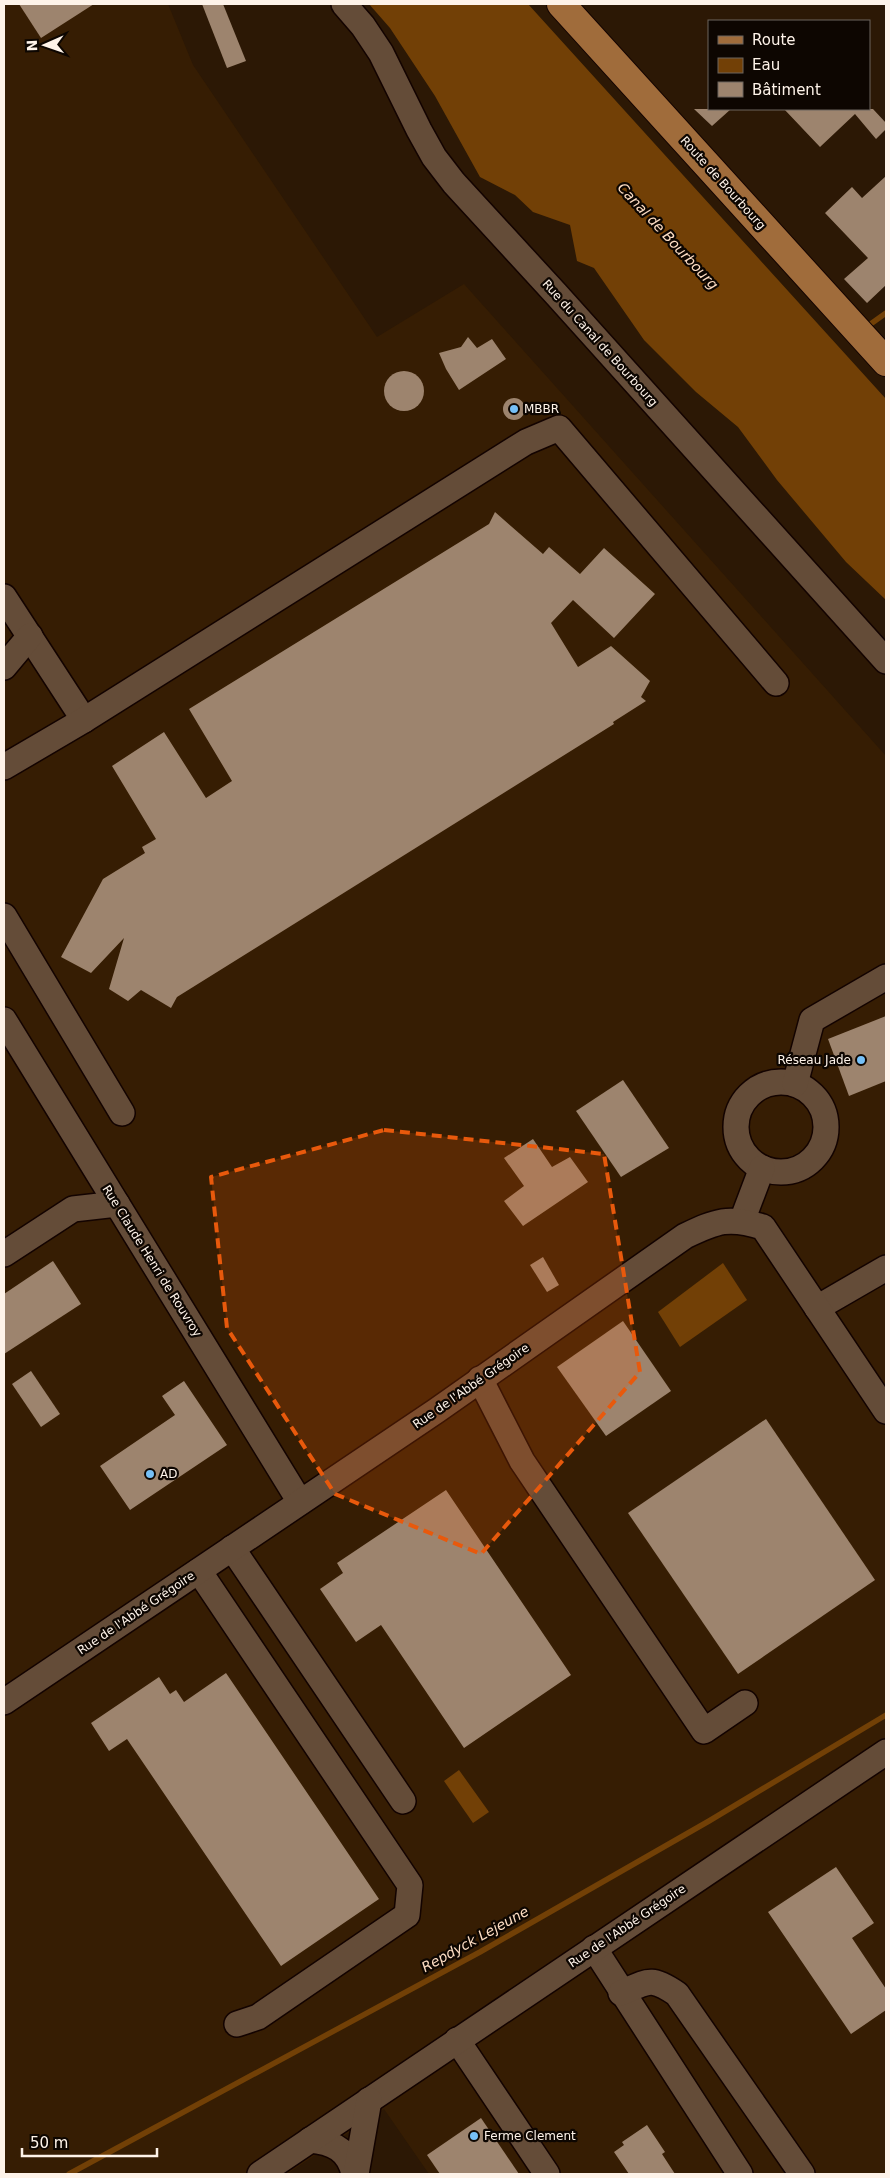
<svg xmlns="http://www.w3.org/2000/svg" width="890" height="2178" viewBox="0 0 890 2178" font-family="'DejaVu Sans',sans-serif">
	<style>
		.built { fill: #361d03 }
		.water { fill: #724006 }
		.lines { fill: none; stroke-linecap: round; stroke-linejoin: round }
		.stream { stroke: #724006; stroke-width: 5.5 }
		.building { fill: #9d846e }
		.minor-casing { stroke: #130300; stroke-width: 28 }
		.major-casing { stroke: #130300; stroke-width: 30 }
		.minor { stroke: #644c38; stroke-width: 25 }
		.major { stroke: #a06c3b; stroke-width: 28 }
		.marked { fill: #e8590c; fill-opacity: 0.2; stroke: #e8590c; stroke-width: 4; stroke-dasharray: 10 6; stroke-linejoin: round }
		.poi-dot { fill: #76c0f7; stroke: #0d0601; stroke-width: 2 }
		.labels { text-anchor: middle; stroke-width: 4.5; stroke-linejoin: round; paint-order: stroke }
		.street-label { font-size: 12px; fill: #fef3e9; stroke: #0d0601 }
		.poi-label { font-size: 12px; fill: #fef3e9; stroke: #0d0601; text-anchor: start }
		.water-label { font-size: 14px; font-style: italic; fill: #fdddc3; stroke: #0d0601 }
	</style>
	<rect width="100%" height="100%" fill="#2c1805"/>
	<polygon class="built" points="4,4 168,4 193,65 377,337 464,284 886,756 886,2174 429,2174 384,2109 287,2174 4,2174"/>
	<g class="water">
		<polygon points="369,4 528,4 886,399 886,600 846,562 777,480 738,427 696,392 644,340 594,268 577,261 570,225 533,212 515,195 480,177 435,96 390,28"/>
		<polygon points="723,1263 747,1300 680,1347 658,1312"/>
		<polygon points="459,1770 489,1812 473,1823 444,1781"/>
	</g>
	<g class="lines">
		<g class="stream">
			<polyline points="872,323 886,313"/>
			<polyline points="69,2174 480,1952 709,1821 886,1715"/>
		</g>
	</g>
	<g class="building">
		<polygon points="19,4 94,4 41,38"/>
		<polygon points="202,4 223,4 246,61 227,68"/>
		<polygon points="694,109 731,109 712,126"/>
		<polygon points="784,109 873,109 886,123 886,129 876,139 855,114 820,147"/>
		<polygon points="886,176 886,285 867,303 844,279 868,258 825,213 852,187 862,198"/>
		<polygon points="468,337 477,348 492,339 506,359 459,390 446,369 439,353 461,347"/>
		<circle cx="404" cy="391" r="20"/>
		<circle cx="514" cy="409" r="11"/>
		<polygon points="495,512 543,554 549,547 580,574 604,548 655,594 614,638 573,600 551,623 578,667 611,646 650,681 641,697 646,701 613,722 614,724 177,997 171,1008 141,990 128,1001 109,989 124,938 91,973 61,957 103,879 145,853 142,847 156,839 112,766 164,732 206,798 232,781 189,709 489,524"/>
		<polygon points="886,1016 886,1081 849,1096 828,1039"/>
		<polygon points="623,1080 669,1148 621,1177 576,1111"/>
		<polygon points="533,1139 552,1167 570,1157 588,1182 523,1226 504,1201 524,1186 504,1158"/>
		<polygon points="543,1257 559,1285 547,1292 530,1265"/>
		<polygon points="53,1261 81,1304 4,1354 4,1294"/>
		<polygon points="623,1321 671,1391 606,1436 557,1367"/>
		<polygon points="31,1371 60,1414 41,1427 12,1384"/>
		<polygon points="184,1381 227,1445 130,1510 100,1466 175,1415 162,1396"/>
		<polygon points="766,1419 875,1580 738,1674 628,1513"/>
		<polygon points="446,1490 571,1675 464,1748 381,1625 356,1642 320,1589 343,1573 337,1563"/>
		<polygon points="226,1673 379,1899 281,1966 127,1739 109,1751 91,1723 159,1677 170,1694 176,1690 184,1702"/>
		<polygon points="836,1867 874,1923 852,1938 886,1989 886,2010 851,2034 768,1912"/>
		<polygon points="481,2118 519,2174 440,2174 427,2155"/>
		<polygon points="647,2125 665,2152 662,2154 675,2174 629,2174 614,2152 624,2145 622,2142"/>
	</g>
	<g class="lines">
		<g class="minor-casing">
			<g id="minor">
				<polyline points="344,4 363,26 381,53 419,130 434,157 454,183 556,294 886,661"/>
				<polyline points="4,597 84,720"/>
				<polyline points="4,667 30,636"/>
				<polyline points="4,767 84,720 526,442 559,428 776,683"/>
				<polyline points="4,916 122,1113"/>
				<polyline points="4,1020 300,1502"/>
				<circle cx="781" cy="1127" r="45"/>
				<polyline points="795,1084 812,1020 886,977"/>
				<polyline points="742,1221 762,1168"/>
				<polyline points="4,1254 73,1209 117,1204"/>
				<polyline points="817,1308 886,1268"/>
				<polyline points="480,1379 522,1461 704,1731 745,1703"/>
				<polyline points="232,1548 403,1801"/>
				<polyline points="199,1571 410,1885 407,1915 258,2017 237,2024"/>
				<path d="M4,1702L436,1411L685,1236C717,1221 728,1216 763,1227L886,1411"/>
				<polyline points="594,1948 740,2174"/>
				<path d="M621,1993C648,1981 651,1976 677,1994L802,2174"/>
				<polyline points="457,2040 547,2174"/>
				<path d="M310,2140C333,2142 349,2150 354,2174"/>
				<polyline points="260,2174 886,1752"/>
				<polyline points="356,2174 369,2100"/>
			</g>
		</g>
		<g class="major-casing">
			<polyline id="major" points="561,4 886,362"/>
		</g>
		<use href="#minor" class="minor"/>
		<use href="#major" class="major"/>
	</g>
	<path class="marked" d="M384,1130L604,1154L640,1372L481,1554L335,1494L227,1328L211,1177Z"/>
	<g class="poi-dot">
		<circle cx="514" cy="409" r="5"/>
		<circle cx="861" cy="1060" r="5"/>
		<circle cx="150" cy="1474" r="5"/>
		<circle cx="474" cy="2136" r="5"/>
	</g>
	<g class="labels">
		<g class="street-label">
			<text transform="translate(723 183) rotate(48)" y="4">Route de Bourbourg</text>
			<text transform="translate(600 343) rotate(48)" y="4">Rue du Canal de Bourbourg</text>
			<text transform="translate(152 1261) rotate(58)" y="4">Rue Claude Henri de Rouvroy</text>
			<text transform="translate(471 1386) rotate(-35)" y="4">Rue de l'Abbé Grégoire</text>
			<text transform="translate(136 1613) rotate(-34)" y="4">Rue de l'Abbé Grégoire</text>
			<text transform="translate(627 1926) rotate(-34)" y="4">Rue de l'Abbé Grégoire</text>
		</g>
		<g class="poi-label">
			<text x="524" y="413">MBBR</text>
			<text x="851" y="1064" text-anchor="end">Réseau Jade</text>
			<text x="160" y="1478">AD</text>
			<text x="484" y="2140">Ferme Clement</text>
		</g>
		<g class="water-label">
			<text transform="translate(668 236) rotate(47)" y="5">Canal de Bourbourg</text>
			<text transform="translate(475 1939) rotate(-29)" y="5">Repdyck Lejeune</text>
		</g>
	</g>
	<rect width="890" height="2178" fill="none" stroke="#fef3e9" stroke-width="10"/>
	<rect x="708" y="20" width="162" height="90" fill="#0d0601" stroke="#6d655e"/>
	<rect x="718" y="36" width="25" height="8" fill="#a06c3b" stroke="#6d655e"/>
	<text x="752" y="45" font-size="15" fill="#fef3e9">Route</text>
	<rect x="718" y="58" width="25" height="15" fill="#724006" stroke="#6d655e"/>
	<text x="752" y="70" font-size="15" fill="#fef3e9">Eau</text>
	<rect x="718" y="82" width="25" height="15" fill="#9d846e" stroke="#6d655e"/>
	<text x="752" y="95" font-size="15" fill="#fef3e9">Bâtiment</text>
	<g transform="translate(45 45) rotate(268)" stroke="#0d0601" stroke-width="4" paint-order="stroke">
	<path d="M0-4L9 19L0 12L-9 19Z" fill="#fef3e9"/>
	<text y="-8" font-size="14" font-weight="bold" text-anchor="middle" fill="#fef3e9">N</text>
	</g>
	<path d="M22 2148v8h135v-8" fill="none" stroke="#fef3e9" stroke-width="2.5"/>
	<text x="30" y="2148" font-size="15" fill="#fef3e9" stroke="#0d0601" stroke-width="4" paint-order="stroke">50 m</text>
</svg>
